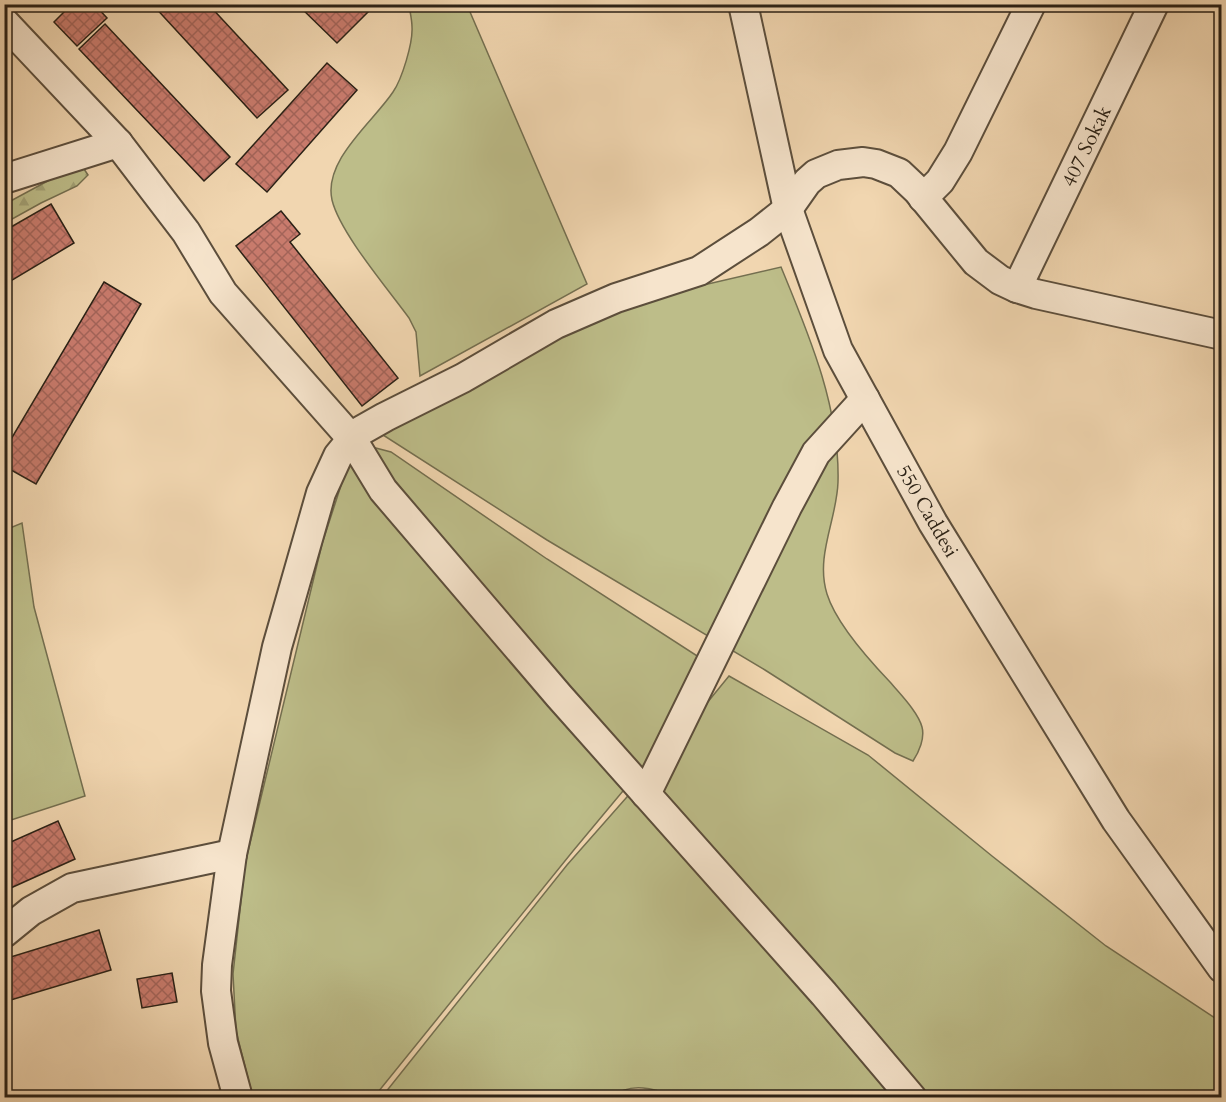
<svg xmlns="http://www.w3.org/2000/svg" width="1226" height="1102" viewBox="0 0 1226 1102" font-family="Cardo,serif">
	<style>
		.grass { fill: #bdbd89; stroke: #746f50; stroke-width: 1.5 }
		.forest { fill: url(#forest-firs); stroke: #746f50; stroke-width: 1.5 }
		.building { fill: url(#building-cross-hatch); stroke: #2a2116; stroke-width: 1.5 }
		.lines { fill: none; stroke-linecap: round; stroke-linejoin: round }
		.minor-casing { stroke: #5c4e3c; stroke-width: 32 }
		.minor { stroke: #f6e4cc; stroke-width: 28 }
		.labels { text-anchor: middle; stroke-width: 4.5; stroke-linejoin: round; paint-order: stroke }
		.street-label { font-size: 20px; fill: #2a2116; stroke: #f6e4cc }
	</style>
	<defs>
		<pattern id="forest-firs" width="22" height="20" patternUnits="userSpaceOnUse" patternTransform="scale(1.5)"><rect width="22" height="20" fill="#bdbd89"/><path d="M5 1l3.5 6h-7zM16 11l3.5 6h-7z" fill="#a3a276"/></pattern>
		<pattern id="building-cross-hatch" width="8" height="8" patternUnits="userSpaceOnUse" patternTransform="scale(1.5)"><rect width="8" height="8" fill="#c97b6d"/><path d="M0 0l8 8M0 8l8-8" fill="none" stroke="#a36459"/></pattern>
	</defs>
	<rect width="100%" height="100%" fill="#f1d6b0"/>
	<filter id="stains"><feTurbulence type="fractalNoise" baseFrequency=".00333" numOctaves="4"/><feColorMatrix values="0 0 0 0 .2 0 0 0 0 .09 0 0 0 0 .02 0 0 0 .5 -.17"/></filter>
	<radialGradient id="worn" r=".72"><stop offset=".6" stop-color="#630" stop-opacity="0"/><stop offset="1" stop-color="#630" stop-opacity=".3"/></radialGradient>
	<g class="grass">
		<path d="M409,5H467L587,284L420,376L416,332L409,318C388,289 340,233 332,200C323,160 374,121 393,92C402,79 413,43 412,27C412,20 410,12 409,5Z"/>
		<path d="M781,267C809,335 840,407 838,482C837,519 815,556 827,594C836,623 869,660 890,682C900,694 918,712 922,727C925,738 919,752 913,761L895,753L765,670L547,540L383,435L583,322L656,296Z"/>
		<polygon points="372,447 391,452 547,559 722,672 573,851 374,1097 253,1098 236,1031 233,974 245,864 322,544 346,470 358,452"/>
		<polygon points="22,523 34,607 85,796 5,822 5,530"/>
		<path d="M729,676L868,755L992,856L1106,946L1221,1022V1097L681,1098C660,1091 631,1079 612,1098H381L567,865L671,747Z"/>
	</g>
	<polygon class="forest" points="82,166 88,175 77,186 41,203 5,223 5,204 68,170"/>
	<g class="building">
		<polygon points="72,4 94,4 107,18 77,46 54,22"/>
		<polygon points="152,4 208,4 288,90 257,118"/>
		<polygon points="297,4 362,4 369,11 337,43"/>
		<polygon points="105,24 230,157 204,181 79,49"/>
		<polygon points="327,63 357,90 267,192 236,164"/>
		<polygon points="51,204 74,243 4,285 4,231"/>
		<polygon points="281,211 300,234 290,242 398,378 362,406 236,246"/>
		<polygon points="104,282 141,304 36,484 4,466 4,451"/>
		<polygon points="58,821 75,859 4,891 4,845"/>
		<polygon points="99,930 111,970 4,1002 4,959"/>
		<polygon points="172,973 177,1002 142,1008 137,979"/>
	</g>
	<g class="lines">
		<g class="minor-casing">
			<g id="minor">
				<polyline points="743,4 788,209 838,350 933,523 1116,820 1222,968"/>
				<polyline points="4,22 118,143 186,232 223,293 352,439 383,490 559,696 824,994 912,1098"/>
				<polyline points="4,179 118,143"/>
				<polyline points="923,198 940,181 958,152 1031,4"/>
				<polyline points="1017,288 1154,4"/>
				<polyline points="646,794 787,507 816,453 865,399"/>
				<polyline points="4,933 31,911 72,888 232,854"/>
				<polyline points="238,1098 223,1043 216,991 217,965 232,854 277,647 321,493 338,456 352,439 362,430 385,417 463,378 556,324 616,298 699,271 759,232 788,209 807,182 816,174 838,165 863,162 876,164 899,173 917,190 976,262 1000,280 1017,288 1036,294 1222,335"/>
			</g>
		</g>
		<use href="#minor" class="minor"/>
	</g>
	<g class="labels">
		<g class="street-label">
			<text transform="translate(1086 146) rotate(-64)" y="7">407 Sokak</text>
			<text transform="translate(928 511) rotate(60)" y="7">550 Caddesi</text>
		</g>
	</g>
	<rect width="1226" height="1102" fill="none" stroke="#f1d6b0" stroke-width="24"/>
	<rect x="6" y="6" width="1214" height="1090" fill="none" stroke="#2a2116" stroke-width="3"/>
	<rect x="12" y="12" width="1202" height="1078" fill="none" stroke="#2a2116" stroke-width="1.5"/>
	<rect width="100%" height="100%" filter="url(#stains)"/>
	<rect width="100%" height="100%" fill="url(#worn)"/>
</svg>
